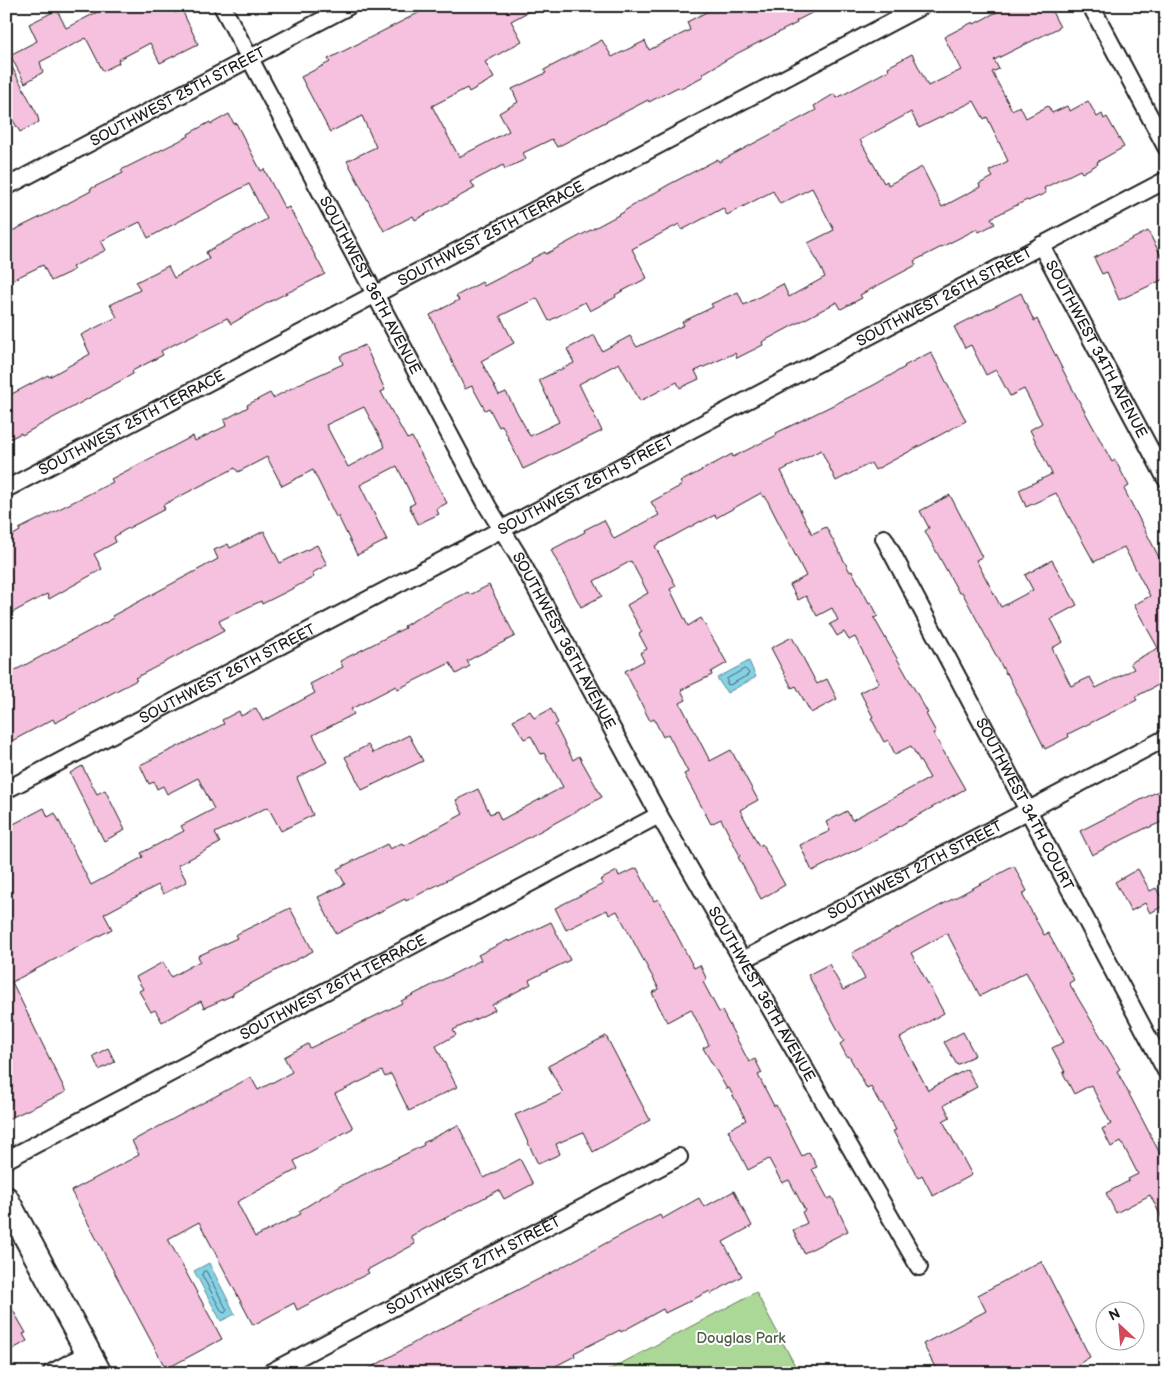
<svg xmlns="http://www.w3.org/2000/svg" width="1172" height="1379" viewBox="0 0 1172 1379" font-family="'Balsamiq Sans',sans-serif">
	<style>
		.green { fill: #abd897; stroke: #647a5a }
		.water { fill: #85d2e5; stroke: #5b8995 }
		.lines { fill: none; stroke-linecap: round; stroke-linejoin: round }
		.shore { stroke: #46656c; stroke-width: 1 }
		.building { fill: #f5c1de; stroke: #1c1c1c; fill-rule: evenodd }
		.minor-casing { stroke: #1c1c1c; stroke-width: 20 }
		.secondary-casing { stroke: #1c1c1c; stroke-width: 28 }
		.minor { stroke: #fff; stroke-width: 16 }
		.secondary { stroke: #fff; stroke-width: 24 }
		.labels { text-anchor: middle; stroke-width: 4; stroke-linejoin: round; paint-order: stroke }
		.street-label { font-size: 15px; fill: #1c1c1c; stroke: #fff }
		.park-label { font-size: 15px; fill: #4e5e47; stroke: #fff }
	</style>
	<rect width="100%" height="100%" fill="#fff"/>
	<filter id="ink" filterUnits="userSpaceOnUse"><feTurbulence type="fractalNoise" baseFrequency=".02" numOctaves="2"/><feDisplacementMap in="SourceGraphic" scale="10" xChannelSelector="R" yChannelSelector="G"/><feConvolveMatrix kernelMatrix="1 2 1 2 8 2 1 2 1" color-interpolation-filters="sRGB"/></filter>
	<g filter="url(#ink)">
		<polygon class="green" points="756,1292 799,1373 603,1373"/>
		<g class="water">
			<polygon points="749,661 756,677 727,693 717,678"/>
			<polygon points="209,1263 235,1314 221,1321 194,1271"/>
		</g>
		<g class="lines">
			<g class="shore">
				<polygon points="745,669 749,673 748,675 730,685 727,684 727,679"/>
				<polygon points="206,1271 227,1310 225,1313 222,1312 202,1275 203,1272"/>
			</g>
		</g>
		<g class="building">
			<polygon points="109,6 171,6 175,13 182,10 198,44 160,63 150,43 118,60 119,63 103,71 86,38 40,62 43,72 25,83 10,55 37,41 29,24 57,10 66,28"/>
			<polygon points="432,6 539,6 511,21 522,41 485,62 494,78 469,92 467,88 432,106 459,157 509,131 499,113 518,102 512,89 546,73 544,70 602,40 612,57 645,41 649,50 690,30 687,22 718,6 825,6 796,21 797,23 738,53 702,74 704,76 679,89 678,87 649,102 648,100 557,147 552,139 523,153 526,159 505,169 503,165 471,182 475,188 415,220 413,216 384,231 347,161 376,147 362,116 330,132 301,77 330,62 328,59"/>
			<path d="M1008,6H1049L1060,27L994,60L999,69L992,72L1012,110L1020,106L1026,118L1048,106L1052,113L1067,106L1070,111L1088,101L1097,117L1102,114L1104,119L1107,117L1124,147L1097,162L1098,164L1082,173L1080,170L1044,188L1046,193L1028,201L1027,200L991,218L995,224L979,232L977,229L914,261L916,265L860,295L862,298L841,309L837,302L762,342L763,345L737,358L735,353L695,371L699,379L680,388L677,382L640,401L619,363L579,384L602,431L523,469L502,425L499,427L489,408L485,410L472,386L465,389L430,315L459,300L456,296L482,282L484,286L532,261L531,259L545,252L546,254L624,212V211L668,185L718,159L719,162L816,110L814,106L834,94L837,98L889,70L888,67L912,54L928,86L961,70L944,37L973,22L974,24ZM974,101L984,119L987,117L1008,161L989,171L993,177L979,184L980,187L942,207L922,167L888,185L887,181L884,183L860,140L911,112L919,128ZM812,188L834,230L808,243L825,277L789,297L783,284L744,305L738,292L711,304L713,307L682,322L684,325L637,347L630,336L602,351L594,335L567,349L574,363L539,380L559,422L530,436L506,392L499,395L481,361L514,343L500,316L537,298L549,321L585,302L590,311L616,297L615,295L647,278L632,249L679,224L682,230L723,208L727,215L773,191L780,204Z"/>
			<polygon points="6,56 37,114 39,122 20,132 6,109"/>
			<polygon points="229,114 234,124 236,123 261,171 264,169 285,209 289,207 325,274 269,302 231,324 227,318 161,351 163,355 132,371 133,374 22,435 21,433 6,441 6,397 48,375 49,377 90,354 81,335 117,317 110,305 140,290 136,282 168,266 174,278 209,259 206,252 267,219 249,184 148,238 140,222 101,241 106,250 72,267 74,270 51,281 43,265 6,283 6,234 55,210 91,191 90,189 123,173 121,170 189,136 188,134 210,122 211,124"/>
			<polygon points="1148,231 1166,265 1166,278 1119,300 1107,272 1102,274 1094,258"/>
			<polygon points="1021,293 1034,321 1037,319 1071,386 1112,462 1115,460 1129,486 1124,489 1166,571 1166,681 1135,697 1137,700 1068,734 1069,737 1045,749 1007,673 1006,674 962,592 959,593 925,531 929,528 920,511 950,495 982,557 976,560 1001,607 1033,590 1025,575 1052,560 1077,605 1051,619 1063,642 1052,648 1071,686 1090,677 1096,688 1134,669 1130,663 1158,648 1134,605 1150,596 1124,547 1094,562 1056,493 1026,507 1019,490 1052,474 1030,430 1042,423 1024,389 1010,396 996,370 986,375 971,345 965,348 954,327"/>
			<path d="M365,345L385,390L381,392L407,439L412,437L447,503L436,509L439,514L418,524L409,506L415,503L397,466L360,485L387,540L357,555L338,516L336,517L313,470L282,486L267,457L238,472L235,468L163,505L165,509L123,531L114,537L116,542L94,554L102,569L49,599L47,594L6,616V539L20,531L19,529L113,482L111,479L193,436L195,441L226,426L224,420L248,407L247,405L270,393L273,398L303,382L343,364L340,356ZM364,407L385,447L348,467L326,425Z"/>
			<polygon points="931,352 966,421 875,470 871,463 836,481 821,450 781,471 812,534 826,527 850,572 852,571 869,603 871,602 878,616 874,618 928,713 926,714 936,732 933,733 965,789 864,846 812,871 800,845 830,831 826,822 847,811 852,820 930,778 911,746 895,754 888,740 884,742 871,718 873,717 860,692 879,683 855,637 849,640 844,632 837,636 830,624 838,620 832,608 817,616 806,596 798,600 790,585 806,576 765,496 763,497 761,493 716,518 715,515 701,522 701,521 655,546 676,586 670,589 688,626 701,618 727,663 711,672 712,675 681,690 686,700 680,703 710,761 731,750 758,800 740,810 759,846 762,844 785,885 761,899 738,857 740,856 721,819 711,824 684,774 688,772 668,734 663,737 654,719 650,721 625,671 644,661 640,653 647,649 639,634 642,632 627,605 648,593 631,561 594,581 602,596 581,607 551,550 585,532 584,530 604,520 614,539 659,515 651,502 682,485 680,482 732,454 733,457 777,435 776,433 874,385 905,367 904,366"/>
			<polygon points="264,531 280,563 317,545 327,565 312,573 314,577 286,592 262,604 261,601 219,621 224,631 135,678 137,680 55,723 53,719 12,741 6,732 6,675 114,618 112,616 218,559 214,550 228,544 230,548"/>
			<polygon points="489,585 515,636 467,661 470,666 456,674 450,663 398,689 396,686 351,709 354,714 313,735 327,762 297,778 313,815 281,831 268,807 215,833 220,843 178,865 187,882 163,894 158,885 104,914 112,929 12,982 66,1092 6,1120 6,828 44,808 48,817 55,813 91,885 143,857 141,853 184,831 181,826 214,809 198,778 167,794 163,786 157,789 154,782 149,784 140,765 224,724 222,720 239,711 241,716 256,708 263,721 315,693 310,684 343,667 340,661 405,628 404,626 428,612 468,592 470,595"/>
			<polygon points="792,637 817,684 827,679 837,699 811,713 796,686 792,688 771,648"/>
			<polygon points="551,709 558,723 555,725 573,760 579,756 602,797 506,850 406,901 405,899 336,934 318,897 345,884 337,869 387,844 390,849 402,843 404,846 463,814 456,800 478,789 490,814 497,811 501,820 563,787 544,753 541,754 531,736 524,739 513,720 530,711 534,718"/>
			<polygon points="409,735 423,761 362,790 345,757 368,745 373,753"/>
			<polygon points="82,766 97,794 105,790 125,830 104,841 70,773"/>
			<polygon points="1166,787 1166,820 1148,828 1148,827 1092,855 1080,831"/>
			<polygon points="1014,866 1027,891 1022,894 1044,935 1048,933 1074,980 1069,983 1120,1069 1117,1071 1166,1165 1166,1226 1150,1195 1116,1213 1106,1193 1129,1181 1128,1179 1138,1174 1121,1141 1111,1147 1102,1129 1111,1124 1091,1085 1074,1094 1063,1073 1065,1072 1052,1048 1064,1042 1026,972 980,996 947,933 911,953 944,1013 900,1038 928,1090 967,1069 977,1087 944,1105 950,1117 943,1121 972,1175 933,1196 922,1175 918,1178 893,1131 896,1130 882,1103 880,1104 871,1087 867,1089 849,1056 847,1057 840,1044 844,1041 808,975 829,964 843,990 865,979 852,953"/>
			<polygon points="637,868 654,901 658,899 694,968 700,965 707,980 703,982 719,1012 722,1011 749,1062 755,1059 762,1073 758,1075 774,1106 776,1105 802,1156 809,1152 817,1167 812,1169 828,1199 832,1197 848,1231 804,1253 793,1230 807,1223 802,1212 805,1210 789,1180 782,1183 769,1159 748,1170 728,1130 746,1120 729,1088 727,1089 703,1048 709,1045 691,1009 667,1022 652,993 659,989 617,911 609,915 607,910 566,930 555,908 603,884 600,880 617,871 619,876"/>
			<polygon points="1138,869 1150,891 1156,888 1165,905 1150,913 1145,903 1131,911 1115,882"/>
			<polygon points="290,908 313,951 233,993 233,995 204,1008 201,1001 162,1022 155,1010 151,1012 139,991 143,989 136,977 163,962 171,977 200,961 198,956 237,938 235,935"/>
			<polygon points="551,922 570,960 529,980 531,984 492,1005 495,1010 453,1030 456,1035 436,1046 457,1087 409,1111 391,1074 385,1077 382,1071 335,1094 353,1128 294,1161 298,1169 237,1202 255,1237 301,1214 299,1211 340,1186 424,1145 423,1143 458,1125 484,1178 520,1159 533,1184 504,1199 499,1190 411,1236 415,1244 367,1270 369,1273 297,1310 294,1303 253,1325 199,1222 168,1239 222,1339 166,1369 71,1191 139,1155 132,1141 251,1077 258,1090 292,1072 284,1057 308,1044 310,1048 402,1003 401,1001 481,960 478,955 508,940 509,942"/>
			<polygon points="963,1032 975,1055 957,1065 944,1042"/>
			<polygon points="606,1036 650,1120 593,1152 583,1132 556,1144 560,1154 538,1164 515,1115 563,1093 548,1066"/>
			<polygon points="108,1048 115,1062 99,1070 93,1056"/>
			<polygon points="734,1191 752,1226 723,1242 742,1276 711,1294 710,1291 665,1313 663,1309 621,1332 620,1330 574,1353 575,1356 542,1373 362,1373 419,1340 549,1274 632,1229 660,1215 662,1219 699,1198 704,1207"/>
			<polygon points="1041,1261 1090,1357 1064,1373 938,1373 923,1344 986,1311 978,1295"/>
			<polygon points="6,1298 26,1333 23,1334 27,1341 6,1353"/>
		</g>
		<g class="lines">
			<g class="minor-casing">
				<g id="minor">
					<path id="s1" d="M222,6L488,507L517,554L659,815L919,1267"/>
					<polyline points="1091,6 1166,147"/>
					<path id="s2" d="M6,187L349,6"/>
					<path id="s3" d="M1041,245L1166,479"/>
					<path id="s4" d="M6,489L922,6"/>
					<path id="s5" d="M884,538L1166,1071"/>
					<path id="s6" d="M6,790L1166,180"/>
					<path id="s7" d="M743,960L1166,738"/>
					<path id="s8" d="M6,1160L659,815"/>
					<polyline points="51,1373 88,1353"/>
					<path id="s9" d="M269,1373L679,1157"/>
				</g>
			</g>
			<g class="secondary-casing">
				<polyline id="secondary" points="6,1199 99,1373"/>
			</g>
			<use href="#minor" class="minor"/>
			<use href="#secondary" class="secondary"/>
		</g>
	</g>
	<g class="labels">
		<g class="street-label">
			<text dy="5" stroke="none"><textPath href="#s2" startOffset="194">SOUTHWEST 25TH STREET</textPath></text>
			<text dy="5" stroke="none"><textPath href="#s4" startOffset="548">SOUTHWEST 25TH TERRACE</textPath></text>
			<text dy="5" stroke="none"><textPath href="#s1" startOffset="316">SOUTHWEST 36TH AVENUE</textPath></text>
			<text dy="5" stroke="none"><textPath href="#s6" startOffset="1060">SOUTHWEST 26TH STREET</textPath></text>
			<text dy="5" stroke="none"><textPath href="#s3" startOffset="118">SOUTHWEST 34TH AVENUE</textPath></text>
			<text dy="5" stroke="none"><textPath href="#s4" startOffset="142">SOUTHWEST 25TH TERRACE</textPath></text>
			<text dy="5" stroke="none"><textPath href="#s6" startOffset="655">SOUTHWEST 26TH STREET</textPath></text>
			<text dy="5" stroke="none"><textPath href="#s1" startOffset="721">SOUTHWEST 36TH AVENUE</textPath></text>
			<text dy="5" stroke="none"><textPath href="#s6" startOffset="250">SOUTHWEST 26TH STREET</textPath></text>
			<text dy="5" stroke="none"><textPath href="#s5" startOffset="301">SOUTHWEST 34TH COURT</textPath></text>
			<text dy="5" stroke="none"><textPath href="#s7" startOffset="194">SOUTHWEST 27TH STREET</textPath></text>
			<text dy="5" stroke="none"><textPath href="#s8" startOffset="370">SOUTHWEST 26TH TERRACE</textPath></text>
			<text dy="5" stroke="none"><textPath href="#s1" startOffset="1126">SOUTHWEST 36TH AVENUE</textPath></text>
			<text dy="5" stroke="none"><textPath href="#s9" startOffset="231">SOUTHWEST 27TH STREET</textPath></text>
		</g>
		<g class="park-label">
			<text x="741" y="1343">Douglas Park</text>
		</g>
	</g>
	<rect width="1172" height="1379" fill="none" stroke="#fff" stroke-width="25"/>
	<rect x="12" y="12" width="1147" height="1354" fill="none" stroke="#1c1c1c" stroke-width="2" filter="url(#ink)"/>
	<g transform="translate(1120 1326) rotate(334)"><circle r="24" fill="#ffffff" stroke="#a4a4a4"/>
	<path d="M0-4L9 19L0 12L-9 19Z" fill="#d1495b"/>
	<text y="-8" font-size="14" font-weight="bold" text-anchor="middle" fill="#1c1c1c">N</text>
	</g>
</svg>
